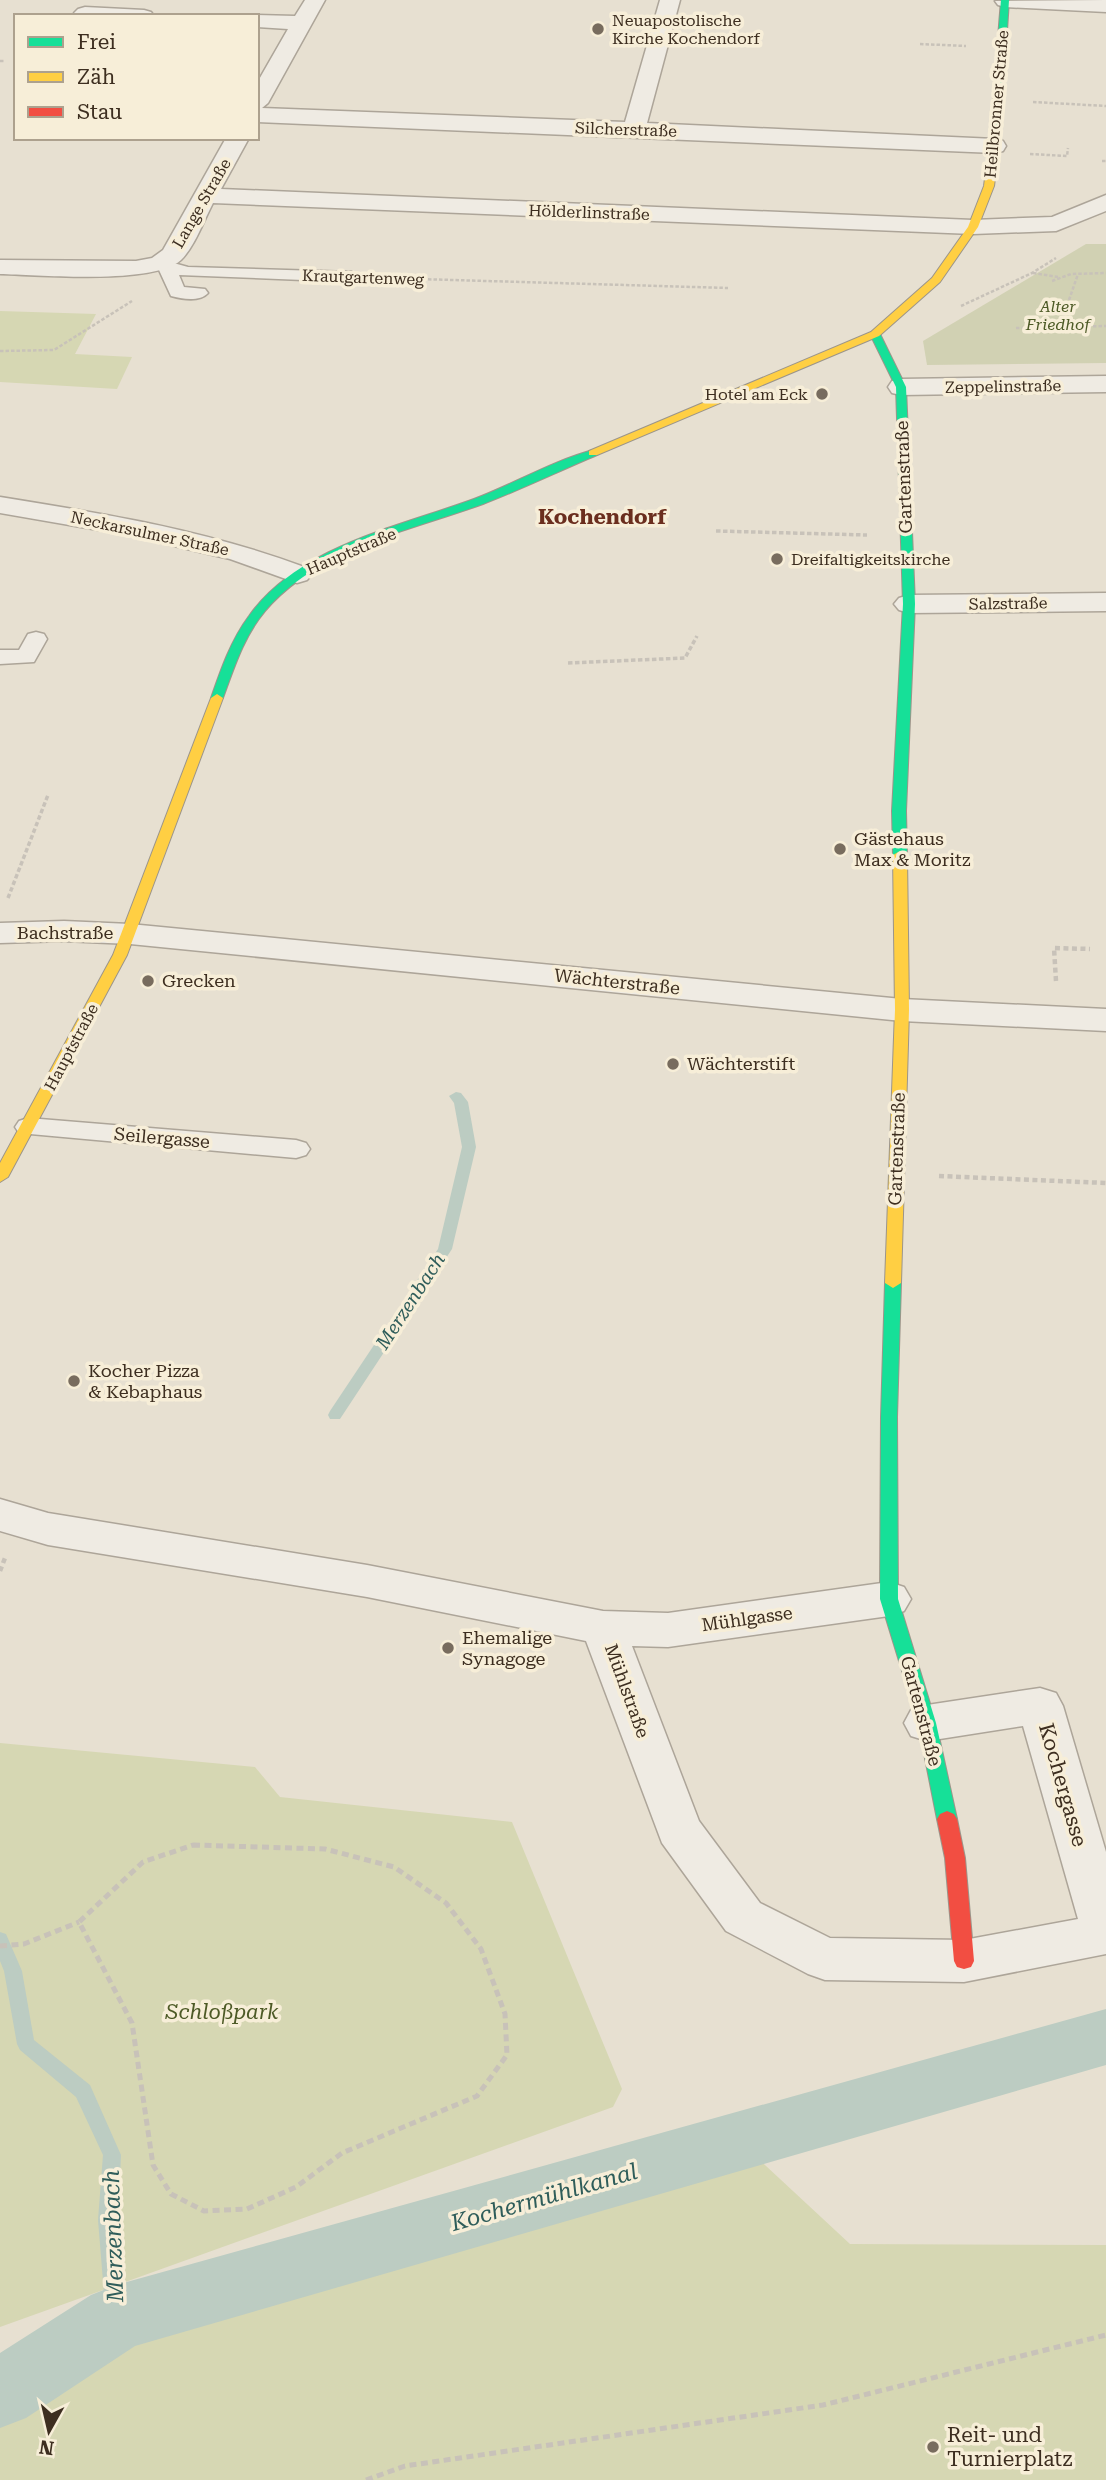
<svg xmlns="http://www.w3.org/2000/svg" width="1106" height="2480" viewBox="0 0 1106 2480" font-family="'Roboto Serif',serif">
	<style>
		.green { fill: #d6d7b3 }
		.cemetery { fill: #d1d1b3 }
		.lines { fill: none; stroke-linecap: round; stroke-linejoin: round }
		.stream { fill: #bcccc2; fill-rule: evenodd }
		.canal { fill: #bcccc2; fill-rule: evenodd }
		.lane-casing { stroke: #ada599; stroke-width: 3 }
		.street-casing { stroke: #ada599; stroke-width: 3 }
		.fast-casing { stroke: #9c958a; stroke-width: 2 }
		.slow-casing { stroke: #9c958a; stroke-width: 2 }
		.jam-casing { stroke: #9c958a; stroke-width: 2 }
		.path-far3 { stroke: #c8c2b9; stroke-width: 2.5; stroke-dasharray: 3.5 2; stroke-linecap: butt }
		.path-far2 { stroke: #c8c2b9; stroke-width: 3.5; stroke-dasharray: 4.5 2.5; stroke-linecap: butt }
		.path-far1 { stroke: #c8c2b9; stroke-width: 4.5; stroke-dasharray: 5 3.5; stroke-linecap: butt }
		.path { stroke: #c8c2b9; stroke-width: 5; stroke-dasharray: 7 4.5; stroke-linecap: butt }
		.lane { fill: #efebe3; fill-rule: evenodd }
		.street { fill: #efebe3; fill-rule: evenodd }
		.fast { fill: #16e098; fill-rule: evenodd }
		.slow { fill: #ffcf43; fill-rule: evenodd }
		.jam { fill: #f24e42; fill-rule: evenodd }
		.poi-dot { fill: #786c5e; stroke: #f7eed8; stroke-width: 2.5 }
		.labels { text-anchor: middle; stroke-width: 7; stroke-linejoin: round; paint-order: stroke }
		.far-poi-label { font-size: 16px; fill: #3d2e20; stroke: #f7eed8; text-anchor: start }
		.far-street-label { font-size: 16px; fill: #3d2e20; stroke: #f7eed8 }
		.far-park-label { font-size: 16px; font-style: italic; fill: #4d5a26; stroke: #f7eed8 }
		.street-label { font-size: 18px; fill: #3d2e20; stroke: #f7eed8 }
		.poi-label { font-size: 18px; fill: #3d2e20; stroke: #f7eed8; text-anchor: start }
		.water-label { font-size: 19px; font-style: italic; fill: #2f5d5a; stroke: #f7eed8 }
		.far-district-label { font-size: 21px; font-weight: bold; fill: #6b2e1e; stroke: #f7eed8 }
		.near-street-label { font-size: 21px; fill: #3d2e20; stroke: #f7eed8 }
		.near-park-label { font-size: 21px; font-style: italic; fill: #4d5a26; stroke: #f7eed8 }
		.near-poi-label { font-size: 21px; fill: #3d2e20; stroke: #f7eed8; text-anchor: start }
		.near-water-label { font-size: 23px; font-style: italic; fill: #2f5d5a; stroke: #f7eed8 }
	</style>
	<rect width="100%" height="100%" fill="#e7e0d1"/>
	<g class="green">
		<polygon points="0,311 96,314 75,354 132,357 117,389 0,382"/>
		<polygon points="0,1743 255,1767 280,1797 512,1822 622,2089 613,2107 0,2327"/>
		<polygon points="738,2140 850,2244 1106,2245 1106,2480 0,2480 0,2389 91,2352"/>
	</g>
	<polygon class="cemetery" points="1086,244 1106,244 1106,363 927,365 923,341"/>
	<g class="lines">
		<g class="stream">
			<polygon points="456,1092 461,1093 468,1102 476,1147 452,1249 340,1419 330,1419 328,1415 330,1411 438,1249 462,1147 454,1103 449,1096"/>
			<polygon points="0,1932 6,1934 22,1971 34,2040 90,2085 121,2155 118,2220 126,2318 123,2324 116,2327 109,2324 106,2318 98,2220 103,2155 76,2097 20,2050 17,2044 4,1971 0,1961"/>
		</g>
		<polygon class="canal" points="1106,2009 1106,2065 135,2346 26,2418 0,2428 0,2353 91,2295 116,2285"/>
		<g class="lane-casing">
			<g id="lane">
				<path d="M159,259L188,267L352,272L361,277L352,282L179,275L184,287L205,289L208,293C200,302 182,299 171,296L159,270L150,264Z"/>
				<polygon points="36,632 44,634 47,639 34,662 0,664 0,650 19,650 28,634"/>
				<polygon points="28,1118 296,1140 306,1143 310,1149 306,1155 296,1158 19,1133 15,1127 19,1121"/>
			</g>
		</g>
		<g class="street-casing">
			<g id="street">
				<polygon points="305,0 325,0 268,103 262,108 625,122 660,0 680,0 647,123 995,139 1003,141 1006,146 1003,151 995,153 257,122 257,83 288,29 257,27 257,16 253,16 257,15 295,16"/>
				<polygon points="1106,0 1106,12 1005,7 998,5 995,1"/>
				<polygon points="85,7 144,10 151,12 154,16 76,16 74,13 78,9"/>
				<path d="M226,138H249L221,189L973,220L1052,217L1106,195V211L1056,231L973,234L213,203C204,220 195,246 181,260C154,285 39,275 0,274V260L136,261L152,258L163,250Z"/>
				<polygon points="1106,376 1106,392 901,395 892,393 888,387 892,381 901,379"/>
				<path d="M0,497C106,514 206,530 307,568L312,574L307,580L297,583L230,559L127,535L0,513Z"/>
				<polygon points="1106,593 1106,611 909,613 899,610 894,604 899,598 909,595"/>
				<polygon points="64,921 130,924 902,999 1106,1009 1106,1031 902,1021 130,944 64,941 0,943 0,923"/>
				<polygon points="0,1499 48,1513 367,1565 603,1611 668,1613 889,1582 904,1587 911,1599 904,1611 889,1616 668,1647 632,1646 699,1821 760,1903 830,1938 964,1940 1078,1919 1023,1726 927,1741 911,1736 904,1723 911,1710 927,1705 1040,1688 1056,1693 1063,1706 1106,1852 1106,1954 964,1982 825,1980 808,1974 726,1931 662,1843 586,1641 367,1597 48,1545 0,1531"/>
			</g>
		</g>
		<g class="fast-casing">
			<g id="fast">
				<polygon points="1001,0 1009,0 1000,139 995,142 990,139"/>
				<polygon points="875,331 880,334 906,387 915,604 906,811 907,855 900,859 893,855 892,811 903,604 896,387 870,334"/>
				<path d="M593,450L599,453L597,455C559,471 522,489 483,504C409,531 319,548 265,611C244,636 234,668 223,698L217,702L211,698C221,669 231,640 249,616C299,546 398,527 474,499C514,484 552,461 593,450Z"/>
				<polygon points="893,1278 901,1283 897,1417 898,1599 936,1723 957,1819 954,1824 947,1827 940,1824 937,1819 918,1723 880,1599 881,1417 885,1283"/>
			</g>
		</g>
		<g class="slow-casing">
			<g id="slow">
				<polygon points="995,136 1000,139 994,186 978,227 940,282 879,336 597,455 589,455 589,451 871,332 932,278 968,227 984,186 990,139"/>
				<polygon points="217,694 223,698 127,955 8,1177 0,1182 0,1163 113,955 211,698"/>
				<polygon points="900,851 907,855 909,1010 901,1283 893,1288 885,1283 895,1010 893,855"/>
			</g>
		</g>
		<g class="jam-casing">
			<polygon id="jam" points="947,1811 954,1814 957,1819 965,1858 974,1961 971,1967 964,1969 957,1967 954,1961 945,1858 937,1819 940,1814"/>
		</g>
		<g class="path-far3">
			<polyline points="920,44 966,46"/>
			<polyline points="0,61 4,61"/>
			<polyline points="1033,102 1106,106"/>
			<polyline points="1030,154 1067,156 1068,148"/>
			<polyline points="1102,161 1106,161"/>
			<polyline points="1033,273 1058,277"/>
			<polyline points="384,278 728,288"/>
			<polyline points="1052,281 1071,274 1106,273"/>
			<polyline points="961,306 1032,273 1056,258"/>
			<polyline points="1060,326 1078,274"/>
			<polyline points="1016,328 1106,326"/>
			<polyline points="0,351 54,350 132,301"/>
		</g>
		<g class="path-far2">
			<polyline points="716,531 867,535"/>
			<polyline points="568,663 685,658 697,636"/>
			<polyline points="8,898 48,795"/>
		</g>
		<g class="path-far1">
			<polyline points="1056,981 1054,948 1090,949"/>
			<polyline points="939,1176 1106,1183"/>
			<polyline points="0,1571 5,1558"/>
		</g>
		<g class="path">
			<polygon points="193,1845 325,1849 394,1867 446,1903 481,1949 505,2014 507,2055 477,2096 342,2153 296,2187 247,2209 204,2211 171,2194 153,2165 132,2023 79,1922 143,1862"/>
			<polyline points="0,1946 24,1944 79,1922"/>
			<polyline points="366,2480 405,2466 823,2405 1106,2335"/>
		</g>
		<use href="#lane" class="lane"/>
		<use href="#street" class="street"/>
		<use href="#fast" class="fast"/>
		<use href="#slow" class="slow"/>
		<use href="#jam" class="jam"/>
	</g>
	<g class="poi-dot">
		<circle cx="598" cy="29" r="7"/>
		<circle cx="822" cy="394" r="7"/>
		<circle cx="777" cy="559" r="7"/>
		<circle cx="840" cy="849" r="7"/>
		<circle cx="148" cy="981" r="7"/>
		<circle cx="673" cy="1064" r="7"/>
		<circle cx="74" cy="1381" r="7"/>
		<circle cx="448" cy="1648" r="7"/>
		<circle cx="933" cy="2447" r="7"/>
	</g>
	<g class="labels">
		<g class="far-poi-label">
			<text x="612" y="26">Neuapostolische<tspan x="612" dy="18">Kirche Kochendorf</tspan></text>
			<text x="808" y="400" text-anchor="end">Hotel am Eck</text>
			<text x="791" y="565">Dreifaltigkeitskirche</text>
		</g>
		<g class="far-street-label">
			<text transform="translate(996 104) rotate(-85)" y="6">Heilbronner Straße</text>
			<text transform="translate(626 129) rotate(2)" y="6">Silcherstraße</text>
			<text transform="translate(201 203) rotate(-60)" y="6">Lange Straße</text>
			<text transform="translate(589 212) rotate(2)" y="6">Hölderlinstraße</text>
			<text transform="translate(363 277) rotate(2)" y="6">Krautgartenweg</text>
			<text transform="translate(1003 386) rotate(-1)" y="6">Zeppelinstraße</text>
			<text transform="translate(150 533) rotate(12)" y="6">Neckarsulmer Straße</text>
			<text transform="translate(351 551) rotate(-23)" y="6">Hauptstraße</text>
			<text transform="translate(1008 603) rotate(-1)" y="6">Salzstraße</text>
			<text transform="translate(71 1047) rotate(-62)" y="6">Hauptstraße</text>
		</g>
		<g class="far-park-label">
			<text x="1058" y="312">Alter<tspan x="1058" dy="18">Friedhof</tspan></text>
		</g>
		<g class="street-label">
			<text transform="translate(904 477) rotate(-92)" y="6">Gartenstraße</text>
			<text x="65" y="939">Bachstraße</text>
			<text transform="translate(617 982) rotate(6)" y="6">Wächterstraße</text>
			<text transform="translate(162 1138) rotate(5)" y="6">Seilergasse</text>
			<text transform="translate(897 1149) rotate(-88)" y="6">Gartenstraße</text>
			<text transform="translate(747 1619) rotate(-8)" y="6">Mühlgasse</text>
			<text transform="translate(627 1691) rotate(70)" y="6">Mühlstraße</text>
			<text transform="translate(921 1711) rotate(75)" y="6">Gartenstraße</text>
		</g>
		<g class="poi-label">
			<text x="854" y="845">Gästehaus<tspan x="854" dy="21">Max &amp; Moritz</tspan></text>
			<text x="162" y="987">Grecken</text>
			<text x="687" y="1070">Wächterstift</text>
			<text x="88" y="1377">Kocher Pizza<tspan x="88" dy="21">&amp; Kebaphaus</tspan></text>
			<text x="462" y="1644">Ehemalige<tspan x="462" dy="21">Synagoge</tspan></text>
		</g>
		<g class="water-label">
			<text transform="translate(410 1301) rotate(-57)" y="7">Merzenbach</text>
		</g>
		<g class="far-district-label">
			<text x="602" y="524">Kochendorf</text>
		</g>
		<g class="near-street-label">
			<text transform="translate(1063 1785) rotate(74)" y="7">Kochergasse</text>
		</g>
		<g class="near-park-label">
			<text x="222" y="2019">Schloßpark</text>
		</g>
		<g class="near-poi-label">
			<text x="947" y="2442">Reit- und<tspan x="947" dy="24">Turnierplatz</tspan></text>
		</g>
		<g class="near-water-label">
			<text transform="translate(544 2197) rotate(-16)" y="8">Kochermühlkanal</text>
			<text transform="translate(113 2236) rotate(-92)" y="8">Merzenbach</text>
		</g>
	</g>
	<rect x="14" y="14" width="245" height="126" fill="#f7eed8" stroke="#ada18e" stroke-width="2"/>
	<rect x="28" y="37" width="35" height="10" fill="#16e098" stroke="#ada18e" stroke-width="2"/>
	<text x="77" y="49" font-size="21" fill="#3d2e20">Frei</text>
	<rect x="28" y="72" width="35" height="10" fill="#ffcf43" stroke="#ada18e" stroke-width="2"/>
	<text x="77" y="84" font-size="21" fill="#3d2e20">Zäh</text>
	<rect x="28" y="107" width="35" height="10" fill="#f24e42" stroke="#ada18e" stroke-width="2"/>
	<text x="77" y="119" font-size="21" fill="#3d2e20">Stau</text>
	<g transform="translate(49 2431) rotate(188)" stroke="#f7eed8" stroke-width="5" paint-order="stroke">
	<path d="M0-5L12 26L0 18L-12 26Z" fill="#3d2e20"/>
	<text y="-10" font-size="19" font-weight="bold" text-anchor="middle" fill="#3d2e20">N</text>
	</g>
</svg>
